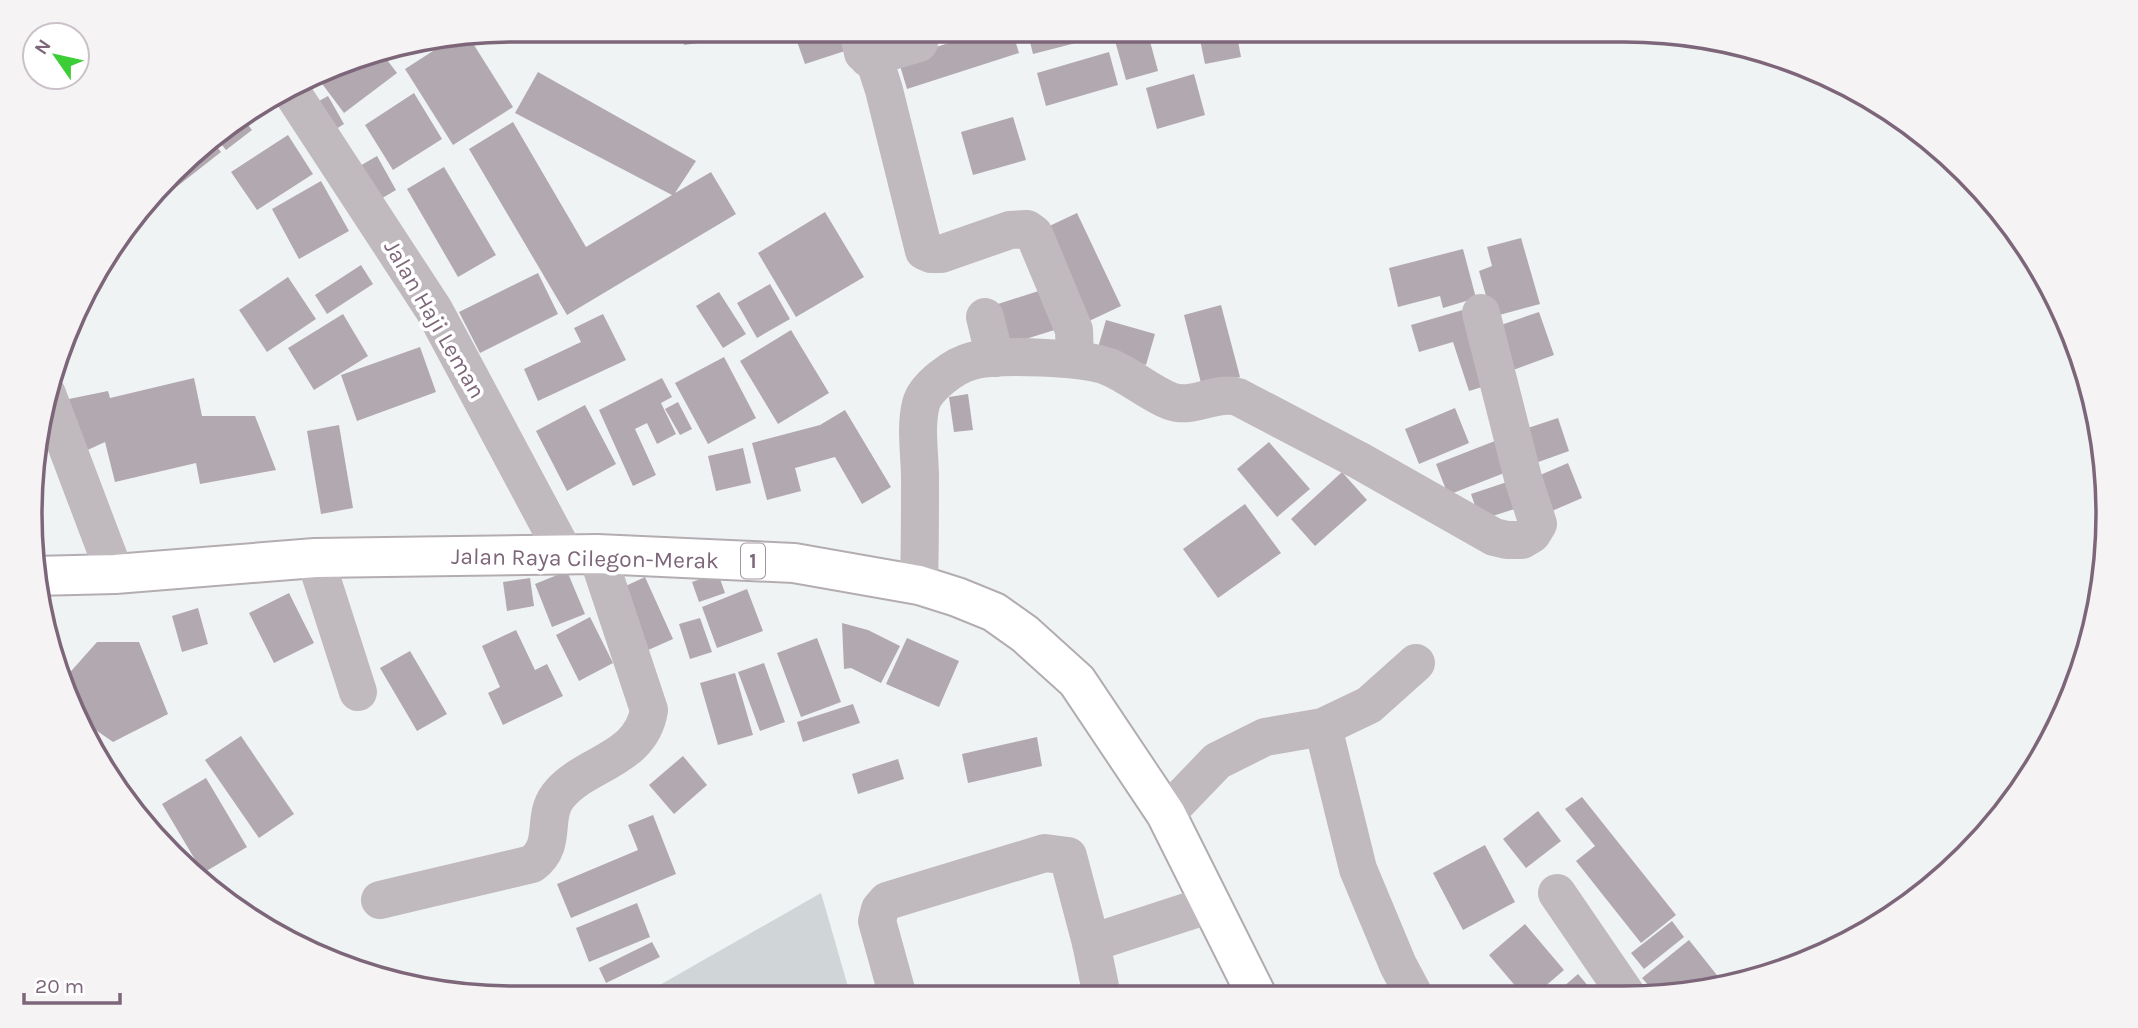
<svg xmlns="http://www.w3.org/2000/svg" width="2138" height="1028" viewBox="0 0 2138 1028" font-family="Karla,sans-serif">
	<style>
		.green { fill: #d0d5d8 }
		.building { fill: #b2a8b0 }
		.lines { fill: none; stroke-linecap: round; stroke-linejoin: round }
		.highway-casing { stroke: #b3adb2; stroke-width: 42 }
		.minor { stroke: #c0b9be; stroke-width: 38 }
		.highway { stroke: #fff; stroke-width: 38 }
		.labels { text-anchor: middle; stroke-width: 7; stroke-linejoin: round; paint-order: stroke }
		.shield { fill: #fff; stroke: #a494a1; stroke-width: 2 }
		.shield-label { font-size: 21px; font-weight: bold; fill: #7d6679 }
		.street-label { font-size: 23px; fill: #7d6679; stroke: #fff }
		.rim { fill: none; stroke: #7d6679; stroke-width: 3.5 }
	</style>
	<rect width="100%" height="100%" fill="#f0f3f3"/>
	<polygon class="green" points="821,893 851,997 637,998"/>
	<g class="building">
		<polygon points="682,30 741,30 742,37 684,45"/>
		<polygon points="793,30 844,30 851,49 805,64"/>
		<polygon points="990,30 1012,30 1019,53 907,89 898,59"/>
		<polygon points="1027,30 1106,30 1107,35 1033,54"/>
		<polygon points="1112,30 1147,30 1158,71 1126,80"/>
		<polygon points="1198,30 1236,30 1241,57 1205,64"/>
		<polygon points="469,37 513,107 453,145 405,69 450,40"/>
		<polygon points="381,52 397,73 344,113 317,77 358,56"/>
		<polygon points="1109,52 1118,85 1046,106 1037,73"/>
		<polygon points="538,72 696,161 675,193 711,172 736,214 567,315 469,149 513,122 586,247 672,195 515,113"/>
		<polygon points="1194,74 1205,115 1157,129 1146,88"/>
		<polygon points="414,93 442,139 393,170 365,125"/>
		<polygon points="328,96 344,124 325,136 308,107"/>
		<polygon points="242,117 252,130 226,150 214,135 219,130"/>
		<polygon points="1013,117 1026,160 973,175 961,132"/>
		<polygon points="288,135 313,174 257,210 231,172"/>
		<polygon points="211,139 221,152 170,192 166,187"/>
		<polygon points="377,156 396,190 372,204 353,170"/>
		<polygon points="444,167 496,255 458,277 407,189"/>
		<polygon points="321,181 349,231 299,259 272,209"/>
		<polygon points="825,212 864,277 796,317 758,253"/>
		<polygon points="1077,213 1121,306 1087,322 1043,229"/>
		<polygon points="1521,238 1540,304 1492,317 1479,271 1492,266 1487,247"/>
		<polygon points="1463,249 1476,298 1443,308 1440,296 1398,307 1389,268"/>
		<polygon points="361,265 373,284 327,314 315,295"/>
		<polygon points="538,273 558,314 480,353 459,312"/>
		<polygon points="288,277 316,319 267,352 239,310"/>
		<polygon points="770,284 790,319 757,338 737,303"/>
		<polygon points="1048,288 1061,328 1010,344 998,304"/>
		<polygon points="719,292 746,334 723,348 696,306"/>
		<polygon points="1221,305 1240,377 1202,387 1184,315"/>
		<polygon points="1473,307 1495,383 1469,391 1453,342 1419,352 1411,325"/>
		<polygon points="1539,312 1554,355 1508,372 1492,328"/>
		<polygon points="343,314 368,356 314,390 288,348"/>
		<polygon points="603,314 626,360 538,401 524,369 581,342 574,328"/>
		<polygon points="1106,320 1155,334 1146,365 1097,351"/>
		<polygon points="791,330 829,393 778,424 740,361"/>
		<polygon points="420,347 436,392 357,421 341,375"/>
		<polygon points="724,357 756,418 708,444 675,383"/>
		<polygon points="194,378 202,416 255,416 276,470 200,484 196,463 115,482 105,442 81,453 59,401 108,391 110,398"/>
		<polygon points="662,378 672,397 661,403 676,434 657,444 647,423 635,429 656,475 633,486 599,410"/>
		<polygon points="968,394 973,430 954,432 949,397"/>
		<polygon points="678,402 692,429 680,435 665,409"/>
		<polygon points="585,405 616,464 567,491 536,431"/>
		<polygon points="1455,408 1469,443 1419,464 1405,429"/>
		<polygon points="845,410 891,487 862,504 835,457 795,468 801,491 767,500 752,443 820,425"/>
		<polygon points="1558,418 1569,451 1530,465 1519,431"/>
		<polygon points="339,425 353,508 321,514 307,431"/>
		<polygon points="1505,437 1517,468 1448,495 1436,464"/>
		<polygon points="1269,442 1310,489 1277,517 1237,469"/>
		<polygon points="743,448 751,483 716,491 708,456"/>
		<polygon points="1568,463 1582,498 1545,514 1531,479"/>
		<polygon points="1342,472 1367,500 1315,546 1291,519"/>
		<polygon points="1516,479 1524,506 1480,520 1471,494"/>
		<polygon points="1245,504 1281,553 1218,598 1183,549"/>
		<polygon points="567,571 585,614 552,627 535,584"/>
		<polygon points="718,573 725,593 699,602 692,582"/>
		<polygon points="645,577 673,639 646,651 617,590"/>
		<polygon points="530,578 534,606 507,611 503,582"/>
		<polygon points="747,589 763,631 717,648 702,607"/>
		<polygon points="289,593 314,643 274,663 249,613"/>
		<polygon points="198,608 208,644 182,652 172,616"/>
		<polygon points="590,617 613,663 579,681 556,635"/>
		<polygon points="700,618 712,652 690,659 679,624"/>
		<polygon points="842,623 868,630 900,646 881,683 851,668 844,669"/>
		<polygon points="516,630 535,670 547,664 563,696 503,725 488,693 500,687 482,646"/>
		<polygon points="817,638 841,702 801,717 777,653"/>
		<polygon points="907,638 959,661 939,707 886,684"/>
		<polygon points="97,642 139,642 168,714 113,742 80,719 65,678"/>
		<polygon points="410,651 447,714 417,731 380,668"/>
		<polygon points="764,663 785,722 760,731 738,672"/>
		<polygon points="735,673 753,735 718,745 700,683"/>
		<polygon points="853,704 860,723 803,742 797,722"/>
		<polygon points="241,736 294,814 259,838 205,760"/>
		<polygon points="1037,737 1042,766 968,783 962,754"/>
		<polygon points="683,756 707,785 674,814 649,785"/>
		<polygon points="898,759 904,779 858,794 852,774"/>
		<polygon points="206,778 247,847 203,873 162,804"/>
		<polygon points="1582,797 1676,915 1641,943 1576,861 1595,846 1565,809"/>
		<polygon points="1538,811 1561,841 1526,868 1503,839"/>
		<polygon points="653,815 676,874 571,918 557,884 638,850 628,825"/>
		<polygon points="1485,845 1515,902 1463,930 1433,873"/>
		<polygon points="637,903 650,937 589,962 576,928"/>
		<polygon points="1672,921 1684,937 1644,969 1631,953"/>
		<polygon points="1525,924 1564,970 1535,995 1523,995 1489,955"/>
		<polygon points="1689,940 1724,984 1688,994 1656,994 1642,978"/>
		<polygon points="652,942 660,957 606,983 599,968"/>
		<polygon points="1578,974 1595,994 1554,995"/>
	</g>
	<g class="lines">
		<g class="highway-casing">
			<polyline id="highway" points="34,576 115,574 315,558 597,554 794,563 919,585 957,597 994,612 1025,634 1077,681 1166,814 1257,996"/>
		</g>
		<g class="minor">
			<polyline points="858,30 863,53 875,62 884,90 924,251 931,254 941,254 1010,230 1027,229 1034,234 1074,330 1075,359"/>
			<polyline points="868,58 919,43"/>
			<polyline points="291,91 434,310 565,555"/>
			<polyline points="985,317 995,358"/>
			<polyline points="47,394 115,574"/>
			<polyline points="315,558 358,692"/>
			<path d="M919,585C920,550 920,514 920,479C920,455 915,427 921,404C925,387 955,365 972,361C999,354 1084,357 1109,367C1131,376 1149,393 1170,401C1193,410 1216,390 1238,397L1360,461L1494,537L1507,540H1522L1532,534L1538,524L1523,478L1481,313"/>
			<polyline points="1323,727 1358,869 1398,965 1414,995"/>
			<polyline points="1166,814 1217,761 1265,737 1323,727 1369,705 1416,663"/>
			<polyline points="1557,893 1626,994"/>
			<path d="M380,900L532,864C558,845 541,818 558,796C583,763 641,761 649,710L597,554"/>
			<polyline points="1091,943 1211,904"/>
			<polyline points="898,997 877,921 880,909 887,901 1045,853 1068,856 1091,943 1102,996"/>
		</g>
		<use href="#highway" class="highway"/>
	</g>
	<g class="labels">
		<rect class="shield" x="741" y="543.5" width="24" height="35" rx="5"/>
		<g class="shield-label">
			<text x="753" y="568">1</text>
		</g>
		<g class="street-label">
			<text transform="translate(435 319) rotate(60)" y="8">Jalan Haji Leman</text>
			<text transform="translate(585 558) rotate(1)" y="8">Jalan Raya Cilegon-Merak</text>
		</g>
	</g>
	<path d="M0 0H2138V1028H0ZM514 42H1624A472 472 0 0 1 2096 514V514A472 472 0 0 1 1624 986H514A472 472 0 0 1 42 514V514A472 472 0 0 1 514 42Z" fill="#f5f3f4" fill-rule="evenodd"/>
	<path class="rim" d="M514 42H1624A472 472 0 0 1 2096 514V514A472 472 0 0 1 1624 986H514A472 472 0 0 1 42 514V514A472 472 0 0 1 514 42Z"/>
	<g transform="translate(56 56) rotate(304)"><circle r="33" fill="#ffffff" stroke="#cbc2c9" stroke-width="2"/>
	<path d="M0-5L12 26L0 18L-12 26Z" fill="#3ccd37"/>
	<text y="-10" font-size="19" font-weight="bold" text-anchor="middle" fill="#7d6679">N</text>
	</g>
	<path d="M24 993v10h96v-10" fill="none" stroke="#7d6679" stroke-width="3.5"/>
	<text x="35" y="993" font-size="21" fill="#7d6679" stroke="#ffffff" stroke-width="5" paint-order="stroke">20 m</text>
</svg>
